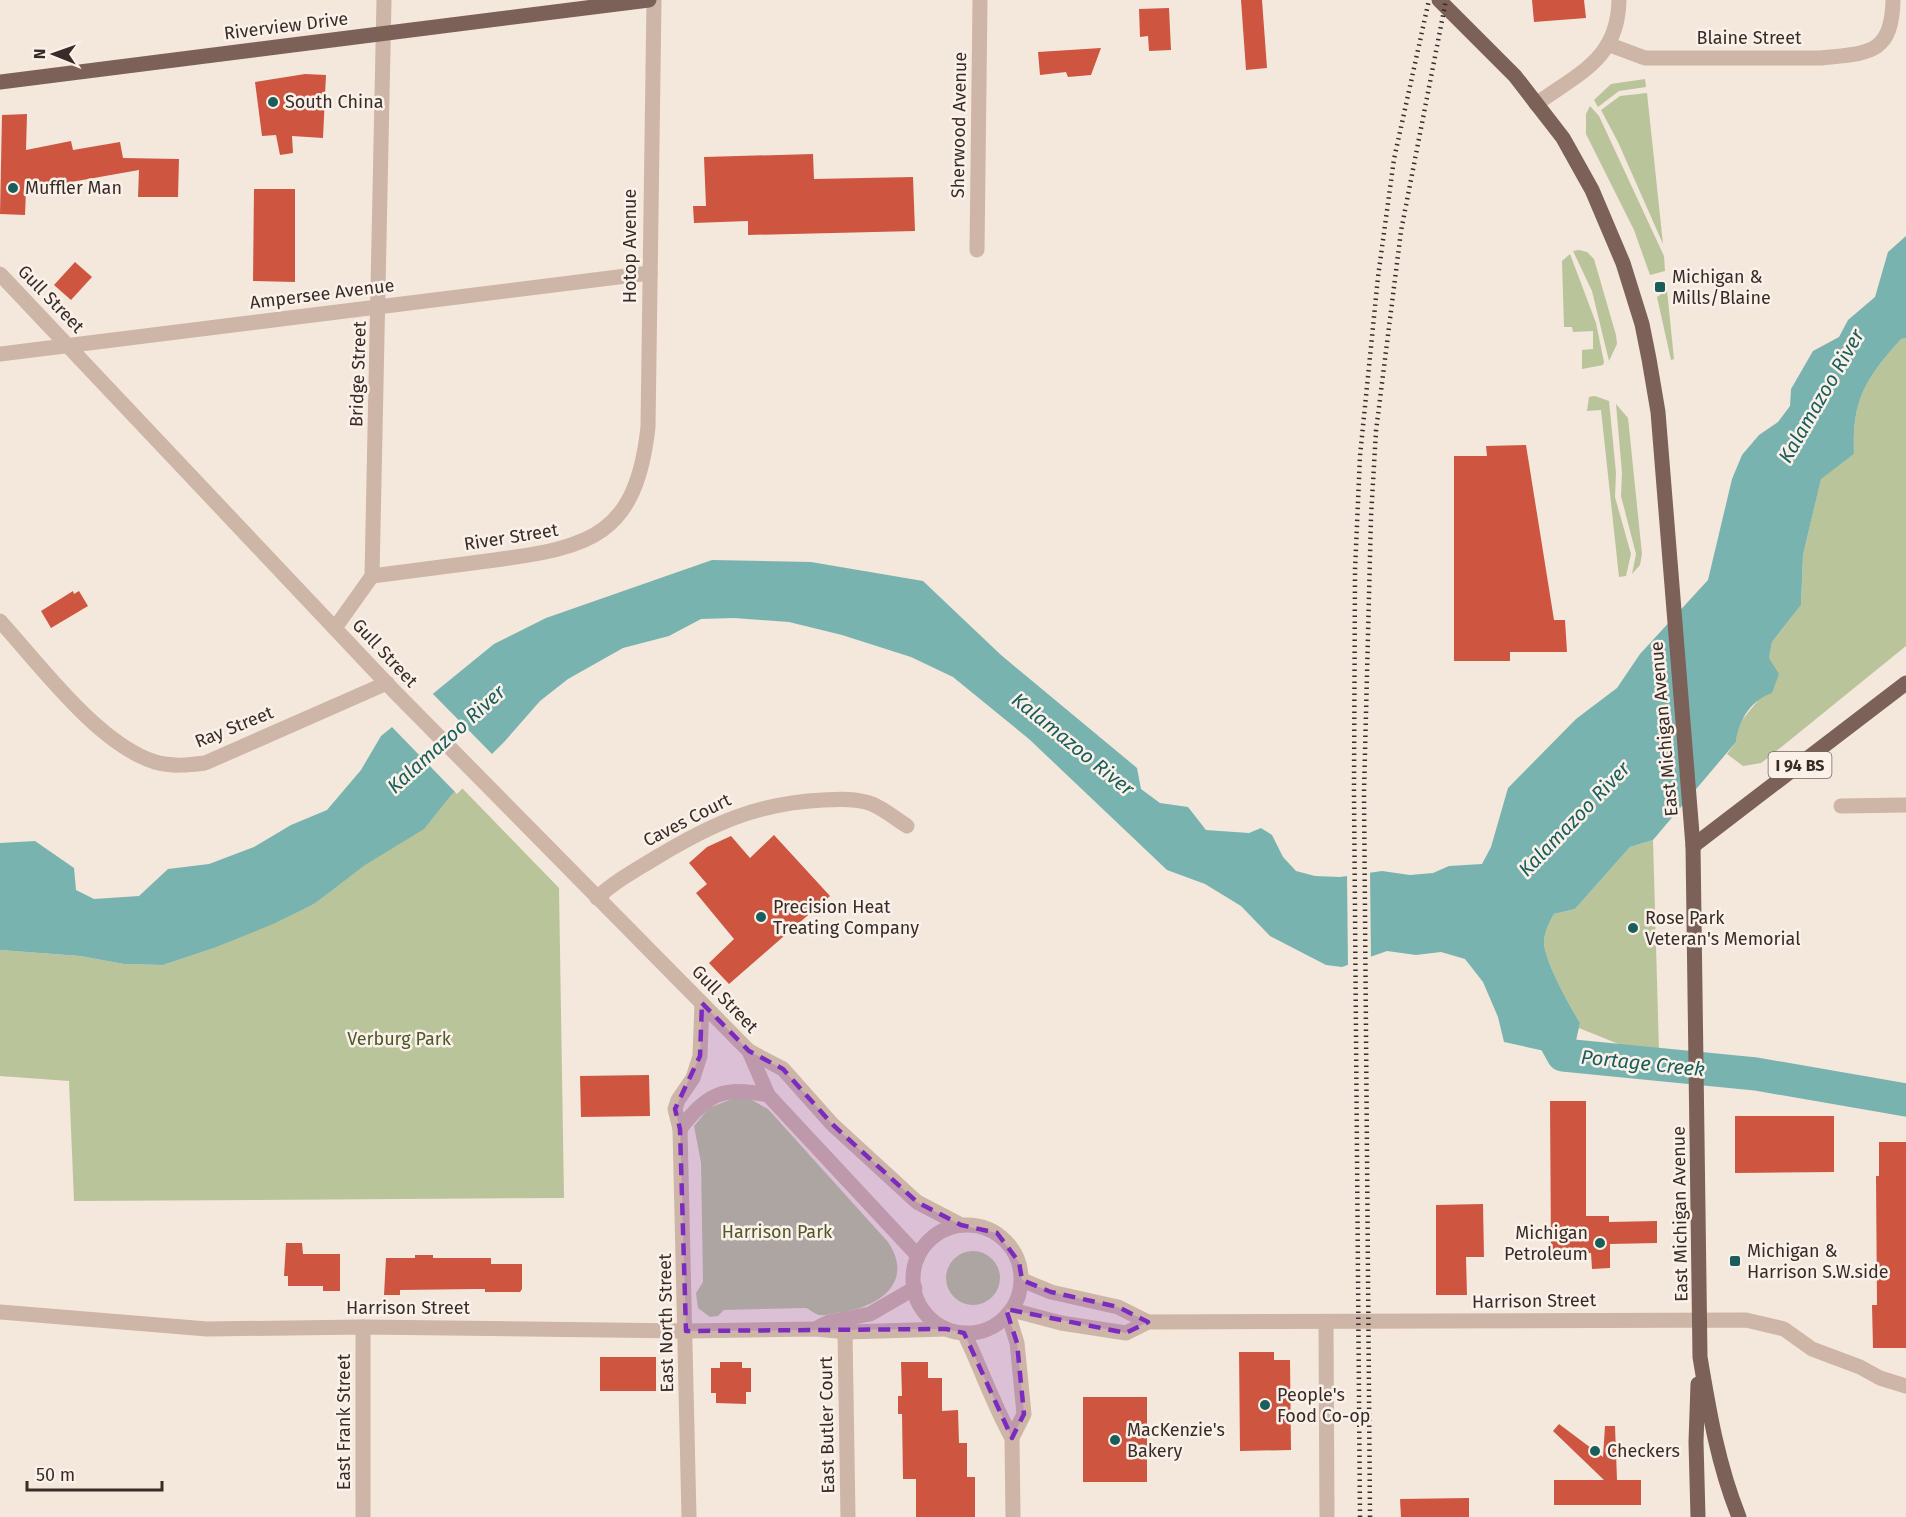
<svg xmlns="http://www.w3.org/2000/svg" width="1906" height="1517" viewBox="0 0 1906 1517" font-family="'Fira Sans',sans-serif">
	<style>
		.green { fill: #bac49b }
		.water { fill: #79b3b0 }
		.pier { fill: #f4e7dc }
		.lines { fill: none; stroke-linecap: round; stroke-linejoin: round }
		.river { stroke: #79b3b0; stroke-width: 33 }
		.building { fill: #ce5640 }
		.minor { stroke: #cdb5a7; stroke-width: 15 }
		.major { stroke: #7c6158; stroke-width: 15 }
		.rail { stroke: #392c28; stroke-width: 4.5; stroke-dasharray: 1.5 4.5; stroke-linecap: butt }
		.marked { fill: #7b2cbf; fill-opacity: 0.2; stroke: #7b2cbf; stroke-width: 4.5; stroke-dasharray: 12 8; stroke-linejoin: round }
		.poi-dot { fill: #1a5e5c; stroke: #fbf1e9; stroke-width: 2 }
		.labels { text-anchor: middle; stroke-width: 5; stroke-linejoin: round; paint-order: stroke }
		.shield { fill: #fbf1e9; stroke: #736762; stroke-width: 1.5 }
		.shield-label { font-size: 16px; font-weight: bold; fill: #392c28 }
		.street-label { font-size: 18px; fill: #392c28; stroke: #fbf1e9 }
		.poi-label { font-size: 18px; fill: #392c28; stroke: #fbf1e9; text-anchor: start }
		.park-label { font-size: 18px; fill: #4c592a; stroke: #fbf1e9 }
		.water-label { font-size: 20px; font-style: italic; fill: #1a5e5c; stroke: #fbf1e9 }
	</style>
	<rect width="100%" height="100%" fill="#f4e7dc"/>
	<g class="green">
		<polygon points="1645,79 1646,87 1619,91 1598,107 1594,100 1611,84"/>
		<polygon points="1647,93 1663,244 1618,142 1601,110 1620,96"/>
		<polygon points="1590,106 1599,116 1664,256 1665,271 1650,275 1634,230 1586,134 1586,114"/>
		<polygon points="1579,250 1587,252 1594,259 1616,335 1617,344 1609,361 1592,291 1573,251"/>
		<polygon points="1570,254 1596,323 1604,362 1603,365 1582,369 1582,350 1593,349 1593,331 1573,332 1572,327 1564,327 1562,261"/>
		<polygon points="1667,290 1674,359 1671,360 1657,297"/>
		<path d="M1906,338V646L1769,757L1761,763L1743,766L1727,754L1736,742L1737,726L1761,697L1772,642L1801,605L1803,555L1821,478L1854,454C1852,399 1865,380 1901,339Z"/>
		<polygon points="1595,396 1609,401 1616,473 1615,497 1631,554 1626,576 1619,577 1601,410 1587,411 1589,397"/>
		<polygon points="1616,404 1628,418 1642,554 1640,565 1632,574 1636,554 1621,496 1622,473"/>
		<polygon points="460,786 559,888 564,1198 74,1201 69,1081 0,1076 0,950 80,956 124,964 163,965 214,948 314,904"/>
		<path d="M1653,840L1659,1051L1648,1056L1579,1028L1580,1023C1570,1006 1543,959 1544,941C1545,931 1549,923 1554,914L1575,909L1630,847Z"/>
		<path d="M732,1099H750L768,1109L888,1242C915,1282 879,1307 842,1312C835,1313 826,1316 819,1315C815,1314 810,1310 806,1308L724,1310L718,1316L710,1317L698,1308L696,1293L703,1282L701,1163L694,1126L709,1108Z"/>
		<circle cx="973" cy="1278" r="27"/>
	</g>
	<path class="water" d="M1906,236V338L1901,339C1865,380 1852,399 1854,454L1821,479L1803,555L1801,605L1772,642L1769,658L1779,674L1772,693C1751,700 1738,721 1736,742L1653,840L1630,847L1575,909L1554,914C1549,923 1545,931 1544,941C1543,959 1570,1006 1580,1023L1575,1045L1563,1055L1504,1042L1498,1017L1483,982L1465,959L1441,952L1416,955L1387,951L1342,967L1326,965L1270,936L1241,906L1205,884L1167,870L1029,739L953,677L911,657L842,635L789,622L734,618L701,619L669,636L623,648L568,679L540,701L505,741L452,794L424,829L365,865L314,904L273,924L214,948L163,965L124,964L80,956L0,950V843L35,841L74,868L76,890L94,899L139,896L168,869L209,864L254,847L291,825L327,810L361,770L381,736L494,644L546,618L712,560L811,562L923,581L1001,655L1137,768L1141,789L1160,803L1188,807L1206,830L1249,833L1261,828L1272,835L1283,857L1296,871L1315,876L1340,877L1382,871L1410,875L1433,873L1449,866L1482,864L1491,847L1508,788L1576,719L1617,688L1640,654L1708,580L1732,479L1742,455L1759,435L1778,422L1790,406L1791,389L1813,351L1839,337L1848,320L1875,297L1888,252Z"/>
	<g class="pier">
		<polygon points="430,691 494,756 457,794 390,725"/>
		<polygon points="1370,870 1371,960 1348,968 1347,873"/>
	</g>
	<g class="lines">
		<polyline class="river" points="1541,1015 1563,1055 1756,1074 1906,1100"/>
	</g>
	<g class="building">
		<polygon points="1241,0 1262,0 1267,68 1246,70"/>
		<polygon points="1532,0 1584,0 1586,18 1534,22"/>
		<polygon points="1169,8 1171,50 1149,51 1148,36 1140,37 1139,9"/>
		<polygon points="1101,48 1091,75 1068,77 1066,72 1040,75 1038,52"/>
		<polygon points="305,74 326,75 323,138 292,136 293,153 280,155 276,135 262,136 255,82"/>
		<polygon points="27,114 26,150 71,141 73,150 120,142 123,158 179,159 178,197 138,197 139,170 26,190 25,215 0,214 2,115"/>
		<polygon points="813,154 814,179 913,177 915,231 748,235 748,221 694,223 693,206 706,206 704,157"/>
		<polygon points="254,189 295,189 295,282 253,281"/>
		<polygon points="75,262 92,277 71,300 54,285"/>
		<polygon points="1526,445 1554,620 1565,620 1567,652 1510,652 1510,661 1454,661 1454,456 1487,456 1486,446"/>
		<polygon points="73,591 74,594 79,591 88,606 51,628 41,611"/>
		<polygon points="774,835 830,896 729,984 709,963 734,939 696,893 707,884 689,863 707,847 731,836 750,858"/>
		<polygon points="649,1075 650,1116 581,1117 580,1076"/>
		<polygon points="1550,1101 1586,1101 1586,1216 1609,1216 1609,1222 1657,1221 1657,1243 1610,1244 1610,1268 1592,1269 1591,1253 1551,1254"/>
		<polygon points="1735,1116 1834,1116 1834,1172 1735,1173"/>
		<polygon points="1879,1142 1906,1142 1906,1348 1873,1348 1872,1305 1877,1305 1876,1176 1879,1176"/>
		<polygon points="1483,1204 1484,1257 1466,1257 1467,1295 1436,1295 1436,1205"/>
		<polygon points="286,1243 302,1243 303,1254 340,1254 340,1291 323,1291 323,1286 288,1286 288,1276 284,1276"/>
		<polygon points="415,1255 433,1255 433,1258 491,1258 491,1264 522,1264 522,1289 520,1292 485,1292 485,1289 477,1289 400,1290 400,1295 384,1295 386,1258 415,1258"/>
		<polygon points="1239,1352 1274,1352 1274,1360 1290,1360 1291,1450 1240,1451"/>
		<rect x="600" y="1357" width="56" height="34"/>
		<polygon points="720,1362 742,1362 742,1368 751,1368 751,1392 746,1392 746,1404 716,1403 716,1393 711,1393 711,1368 720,1368"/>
		<polygon points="901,1362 928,1362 928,1378 942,1378 942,1411 958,1410 959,1443 967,1443 967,1477 975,1477 975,1517 916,1517 916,1479 903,1479 902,1414 898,1414 898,1396 902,1396"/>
		<rect x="1083" y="1397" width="64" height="85"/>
		<polygon points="1559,1424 1603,1457 1605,1426 1615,1426 1617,1480 1641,1480 1641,1505 1554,1505 1554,1480 1604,1480 1553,1431"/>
		<polygon points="1469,1498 1469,1517 1401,1517 1400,1499"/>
	</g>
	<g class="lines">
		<g class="minor">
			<path d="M1610,45L1645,58H1821C1868,53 1892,55 1893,0"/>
			<path d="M1536,104C1579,73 1618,59 1619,0"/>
			<polyline points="977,250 980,0"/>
			<polyline points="0,274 393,690 749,1051 783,1069 832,1124 917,1202 961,1225"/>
			<polyline points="0,354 650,273"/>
			<path d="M372,576C413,571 454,565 495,560C592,547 636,535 648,427L654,0"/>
			<path d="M0,621C40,665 98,744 155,762C172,767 189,765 205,763L387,683"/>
			<polyline points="335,628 372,576 384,0"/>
			<polyline points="1841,806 1906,805"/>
			<path d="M597,898C615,881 636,870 657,857C712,824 757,803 823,800C838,799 858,798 872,804C884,809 896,819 907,826"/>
			<polyline points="749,1051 768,1095 918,1256"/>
			<path d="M680,1129C708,1093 723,1086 768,1095"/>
			<circle cx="967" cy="1279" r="54"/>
			<polyline points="1022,1280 1051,1292 1118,1307 1148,1322"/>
			<polyline points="1012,1310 1061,1323 1126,1333 1148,1322 1746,1320 1784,1329 1812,1349 1860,1367 1880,1378 1906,1386"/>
			<polyline points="0,1312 207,1329 363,1327 686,1331 816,1329 847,1332 946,1329"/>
			<polyline points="1008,1314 1017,1343 1024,1414 1012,1438 1013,1517"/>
			<polyline points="1326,1322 1327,1517"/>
			<polyline points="363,1327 363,1517"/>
			<polyline points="819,1327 829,1322 870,1314 915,1288"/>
			<polyline points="845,1332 848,1517"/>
			<path d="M964,1333C981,1368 993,1404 1012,1438"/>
			<polyline points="689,1517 680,1129 675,1109 678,1100 693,1078 700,1056 702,1003"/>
		</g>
		<g class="major">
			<path d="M1439,0L1515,76L1563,138L1592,190L1623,263L1642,324L1649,359L1658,412L1693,846L1700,1357C1709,1411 1718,1465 1739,1517"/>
			<polyline points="0,82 649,0"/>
			<polyline points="1693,846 1906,683"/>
			<polyline points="1698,1384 1696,1442 1698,1517"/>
		</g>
		<g class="rail">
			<polyline points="1360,1517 1354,792 1355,570 1360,456 1378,277 1394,159 1429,0"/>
			<polyline points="1370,1517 1364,792 1371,517 1376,431 1401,231 1446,0"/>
		</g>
	</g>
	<path class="marked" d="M702,1003L749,1051L783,1069L832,1124L917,1202L961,1225L997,1233L1019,1262L1022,1280L1051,1292L1118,1307L1148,1322L1126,1333L1006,1309L1017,1343L1024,1414L1012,1438L964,1333L946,1329L686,1331L680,1129L675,1109L700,1056Z"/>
	<g class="poi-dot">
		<circle cx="273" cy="102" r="6"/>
		<circle cx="13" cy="188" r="6"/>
		<rect x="1654" y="281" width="12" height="12" rx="3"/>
		<circle cx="761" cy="917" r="6"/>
		<circle cx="1633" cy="928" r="6"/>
		<circle cx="1600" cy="1243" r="6"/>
		<rect x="1729" y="1255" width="12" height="12" rx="3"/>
		<circle cx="1265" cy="1405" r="6"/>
		<circle cx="1115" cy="1440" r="6"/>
		<circle cx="1595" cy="1451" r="6"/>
	</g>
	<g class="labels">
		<rect class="shield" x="1768.5" y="752" width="63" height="26" rx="4.5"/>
		<g class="shield-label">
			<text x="1800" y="771">I 94 BS</text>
		</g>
		<g class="street-label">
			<text transform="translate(286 26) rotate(-7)" y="6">Riverview Drive</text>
			<text x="1749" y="44">Blaine Street</text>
			<text transform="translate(959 125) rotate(-89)" y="6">Sherwood Avenue</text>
			<text transform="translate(630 246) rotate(-90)" y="6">Hotop Avenue</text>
			<text transform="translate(322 294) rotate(-7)" y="6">Ampersee Avenue</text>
			<text transform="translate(51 299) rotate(46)" y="6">Gull Street</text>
			<text transform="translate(358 374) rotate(-88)" y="6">Bridge Street</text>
			<text transform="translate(511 537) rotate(-9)" y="6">River Street</text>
			<text transform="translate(385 653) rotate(47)" y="6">Gull Street</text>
			<text transform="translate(234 727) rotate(-22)" y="6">Ray Street</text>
			<text transform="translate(1664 729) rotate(-95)" y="6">East Michigan Avenue</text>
			<text transform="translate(687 820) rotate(-27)" y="6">Caves Court</text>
			<text transform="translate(725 999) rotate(46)" y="6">Gull Street</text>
			<text transform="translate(1680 1214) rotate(-91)" y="6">East Michigan Avenue</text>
			<text transform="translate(1534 1301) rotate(-1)" y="6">Harrison Street</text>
			<text x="408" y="1314">Harrison Street</text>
			<text transform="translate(666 1323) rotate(-91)" y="6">East North Street</text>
			<text transform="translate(344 1422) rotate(-90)" y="6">East Frank Street</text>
			<text transform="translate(827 1425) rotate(-91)" y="6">East Butler Court</text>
		</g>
		<g class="poi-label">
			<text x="285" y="108">South China</text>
			<text x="25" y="194">Muffler Man</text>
			<text x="1672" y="283">Michigan &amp;<tspan x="1672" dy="21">Mills/Blaine</tspan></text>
			<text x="773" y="913">Precision Heat<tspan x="773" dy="21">Treating Company</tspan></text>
			<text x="1645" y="924">Rose Park<tspan x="1645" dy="21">Veteran's Memorial</tspan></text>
			<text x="1588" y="1239" text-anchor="end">Michigan<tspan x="1588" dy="21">Petroleum</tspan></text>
			<text x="1747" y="1257">Michigan &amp;<tspan x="1747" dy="21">Harrison S.W.side</tspan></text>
			<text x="1277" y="1401">People's<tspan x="1277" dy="21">Food Co-op</tspan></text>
			<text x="1127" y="1436">MacKenzie's<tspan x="1127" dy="21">Bakery</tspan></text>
			<text x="1607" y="1457">Checkers</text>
		</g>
		<g class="park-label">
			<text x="399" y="1045">Verburg Park</text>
			<text x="777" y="1238">Harrison Park</text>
		</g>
		<g class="water-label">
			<text transform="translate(1821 396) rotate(-60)" y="7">Kalamazoo River</text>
			<text transform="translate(446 739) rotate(-42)" y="7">Kalamazoo River</text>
			<text transform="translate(1073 744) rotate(39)" y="7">Kalamazoo River</text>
			<text transform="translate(1574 819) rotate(-46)" y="7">Kalamazoo River</text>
			<text transform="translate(1643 1063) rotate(6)" y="7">Portage Creek</text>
		</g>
	</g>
	<g transform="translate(54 54) rotate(271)" stroke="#fbf1e9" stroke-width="4.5" paint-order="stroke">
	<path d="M0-4.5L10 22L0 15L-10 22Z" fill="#392c28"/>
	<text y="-9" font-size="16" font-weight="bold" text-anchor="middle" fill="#392c28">N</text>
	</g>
	<path d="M27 1481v9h135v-9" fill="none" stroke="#392c28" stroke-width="3"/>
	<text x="36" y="1481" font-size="18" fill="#392c28" stroke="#fbf1e9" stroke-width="4.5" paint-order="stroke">50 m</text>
</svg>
